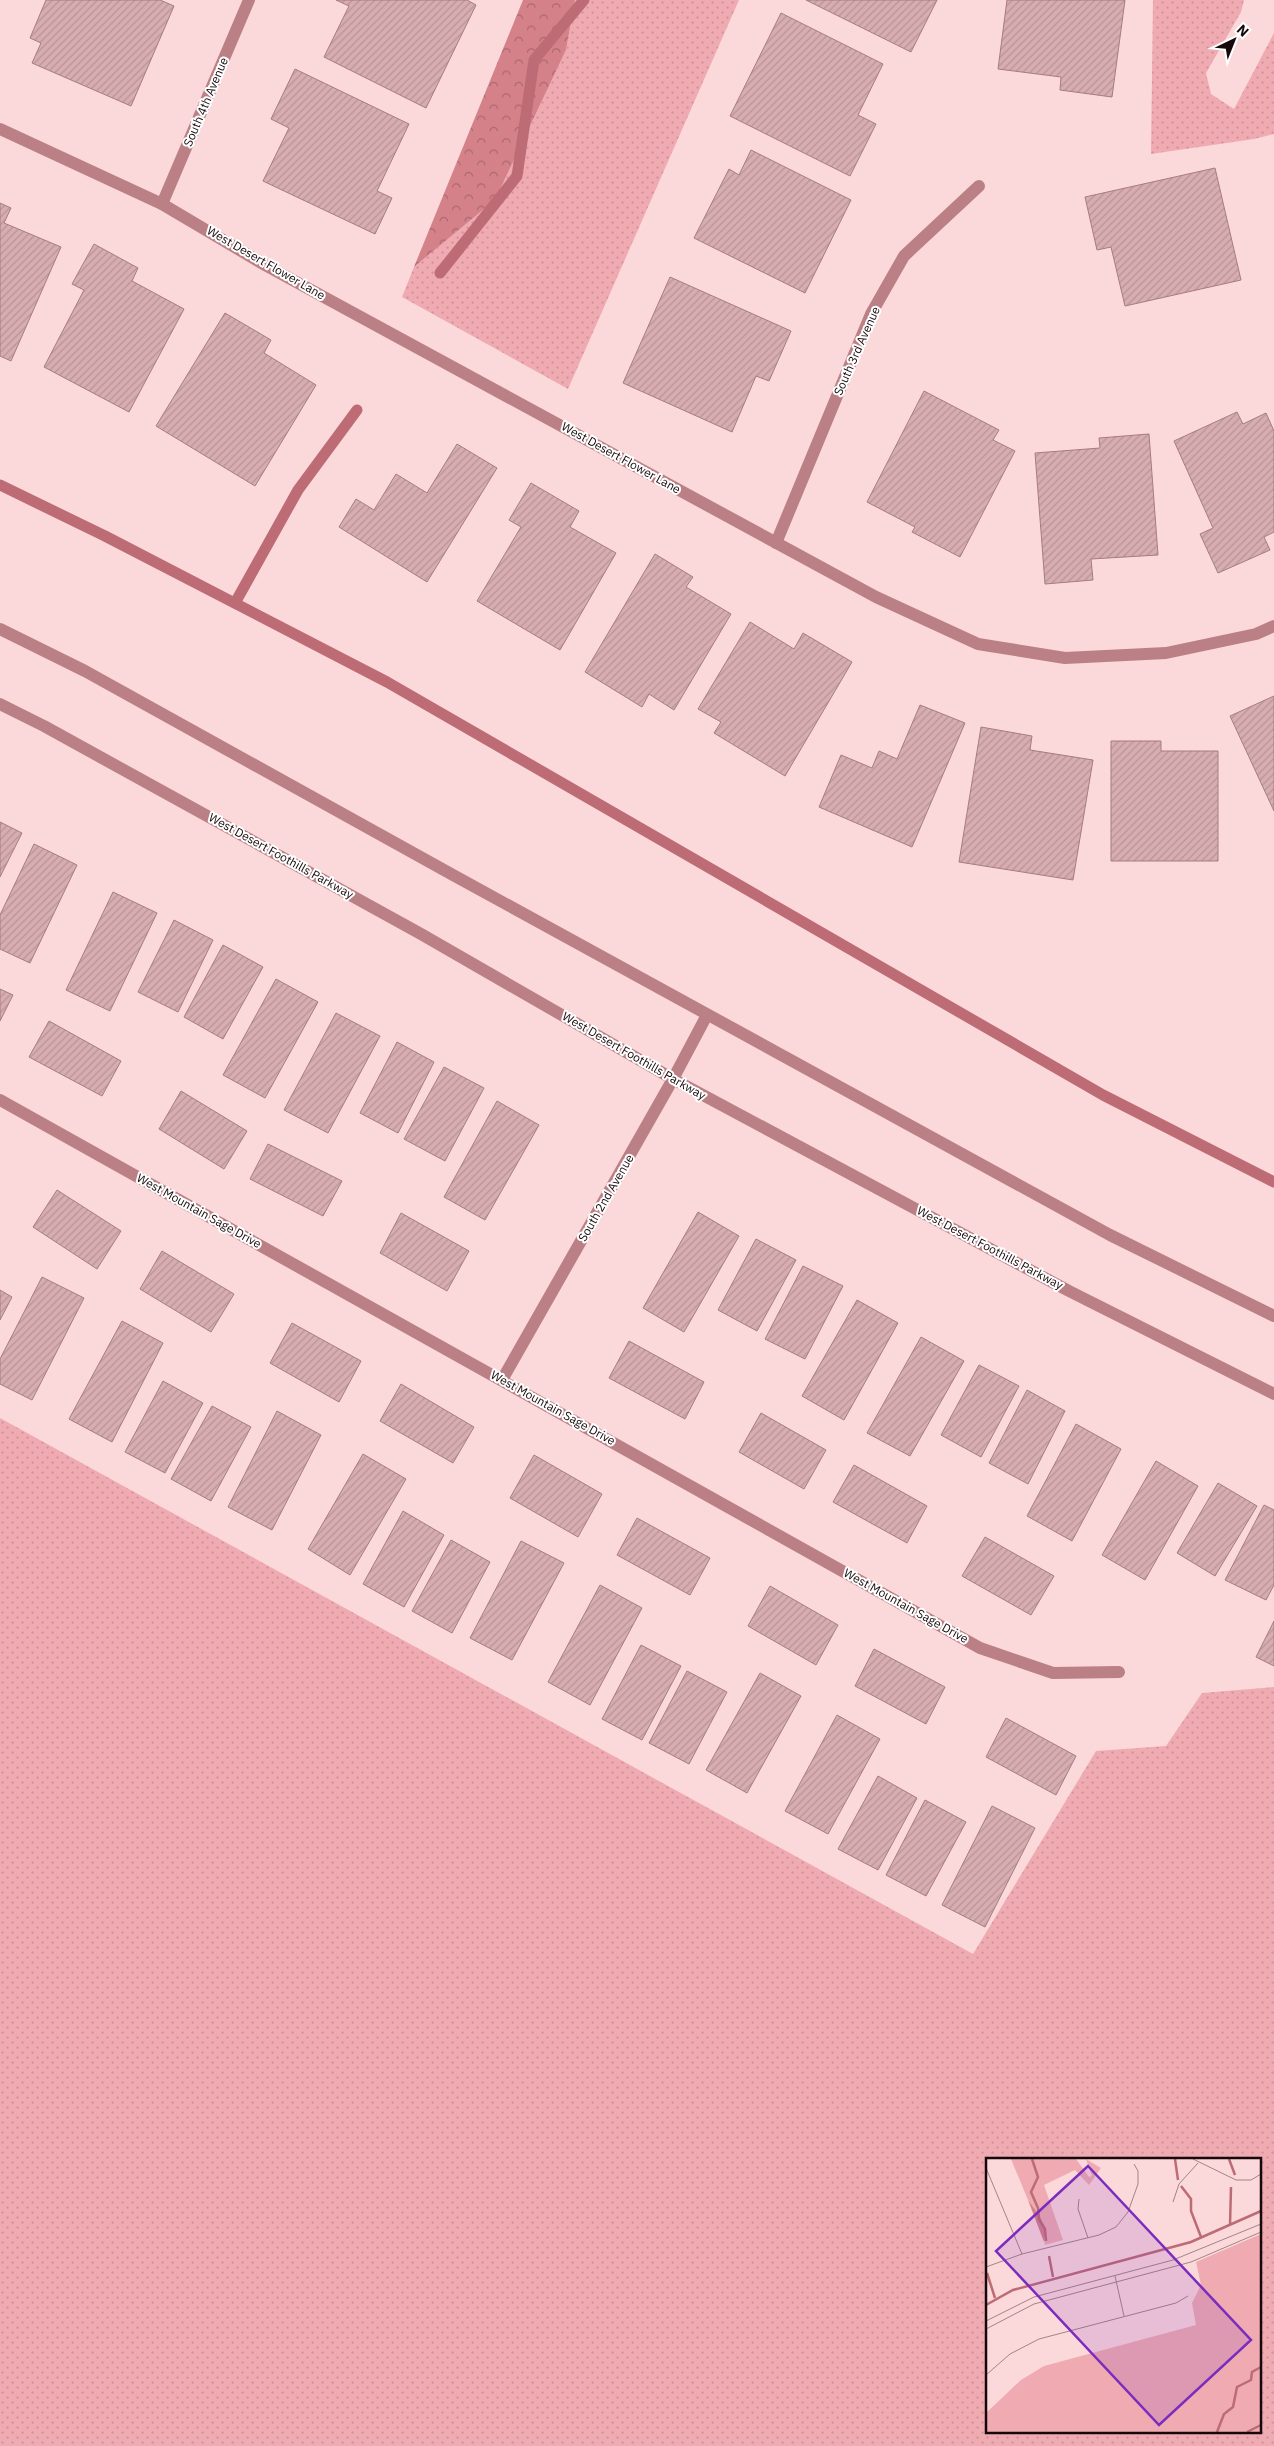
<svg xmlns="http://www.w3.org/2000/svg" width="1274" height="2446" viewBox="0 0 1274 2446" font-family="'IBM Plex Sans',sans-serif">
	<style>
		.green { fill: url(#green-dots); fill-rule: evenodd }
		.forest { fill: url(#forest-crowns) }
		.lines { fill: none; stroke-linecap: round; stroke-linejoin: round }
		.stream { stroke: #bd6c76; stroke-width: 11 }
		.building { fill: url(#building-hatch); stroke: #a57d81 }
		.minor { stroke: #ba8085; stroke-width: 12 }
		.labels { text-anchor: middle; stroke-width: 4; stroke-linejoin: round; paint-order: stroke }
		.street-label { font-size: 12px; fill: #17090b; stroke: #fff }
		.inset-river { fill: none; stroke: #bd6c76; stroke-width: 2.5 }
		.inset-road { fill: none; stroke: #a08587; stroke-width: 1 }
		.view { fill: #7b2cbf; fill-opacity: 0.15; stroke: #7b2cbf; stroke-width: 2.5 }
		.inset-edge { fill: none; stroke: #17090b; stroke-width: 2.5 }
	</style>
	<defs>
		<pattern id="green-dots" width="8" height="8" patternUnits="userSpaceOnUse" patternTransform="scale(1.25)"><rect width="8" height="8" fill="#efabb1"/><path d="M2 2h.1M6 6h.1" fill="none" stroke="#cc9297" stroke-width="1.8" stroke-linecap="round"/></pattern>
		<pattern id="forest-crowns" width="20" height="18" patternUnits="userSpaceOnUse" patternTransform="scale(1.25)"><rect width="20" height="18" fill="#d4818a"/><path d="M2 6a3 3 0 1 1 6 0M12 15a3 3 0 1 1 6 0" fill="none" stroke="#ab686f"/></pattern>
		<pattern id="building-hatch" width="6" height="6" patternUnits="userSpaceOnUse" patternTransform="scale(1.25)"><rect width="6" height="6" fill="#d7adb0"/><path d="M-1 1l2-2M0 6l6-6M5 7l2-2" fill="none" stroke="#b89496"/></pattern>
	</defs>
	<rect width="100%" height="100%" fill="#fbd8da"/>
	<g class="green">
		<polygon points="575,0 739,0 568,389 402,297 414,267 495,200 566,50"/>
		<polygon points="1153,0 1244,0 1241,12 1206,73 1211,94 1234,109 1274,33 1274,134 1254,139 1151,154"/>
		<path d="M0,1418L973,1954L1096,1751L1166,1746L1202,1693L1274,1687V2446H0ZM988,2160H1260V2432H988Z"/>
	</g>
	<polygon class="forest" points="523,0 575,0 566,50 495,200 414,267"/>
	<g class="lines">
		<g class="stream">
			<polyline points="440,273 517,176 534,60 584,0"/>
			<polyline points="0,485 105,536 387,682 1103,1095 1274,1182"/>
			<polyline points="235,603 298,490 357,410"/>
		</g>
	</g>
	<g class="building">
		<polygon points="46,0 160,0 174,6 131,106 32,63 41,43 30,38"/>
		<polygon points="336,0 467,0 476,5 426,108 324,57 349,6"/>
		<polygon points="806,0 937,0 911,52"/>
		<polygon points="1007,0 1125,0 1112,97 1060,90 1061,77 998,69"/>
		<polygon points="781,13 883,64 858,115 876,124 850,176 730,116"/>
		<polygon points="295,69 409,124 377,191 392,198 375,234 263,181 289,128 271,119"/>
		<polygon points="751,150 851,200 805,293 694,238 729,169 739,175"/>
		<polygon points="1215,168 1241,280 1125,306 1111,247 1097,250 1085,197"/>
		<polygon points="0,203 11,208 4,223 61,247 11,361 0,356"/>
		<polygon points="94,244 138,268 132,281 184,309 129,412 44,367 84,290 72,284"/>
		<polygon points="670,277 791,331 769,381 756,376 732,432 623,383"/>
		<polygon points="225,313 271,340 264,353 316,385 255,486 156,426"/>
		<polygon points="924,391 999,430 993,440 1015,451 960,557 912,532 915,527 867,502"/>
		<polygon points="1237,412 1243,424 1266,413 1274,431 1274,532 1264,537 1270,550 1218,573 1200,534 1213,528 1174,441"/>
		<polygon points="1149,434 1158,555 1091,559 1093,580 1045,584 1035,453 1100,448 1099,438"/>
		<polygon points="457,444 497,468 427,582 339,527 356,499 374,510 396,474 427,493"/>
		<polygon points="531,483 579,511 570,527 616,553 560,650 477,601 521,527 509,520"/>
		<polygon points="655,554 693,577 686,587 731,614 674,710 649,694 642,707 585,672"/>
		<polygon points="750,622 794,649 803,633 852,662 785,776 714,733 721,722 698,709"/>
		<polygon points="1274,696 1274,811 1230,716"/>
		<polygon points="920,705 965,723 912,847 819,807 841,755 872,768 879,751 897,759"/>
		<polygon points="981,727 1032,736 1030,750 1093,760 1073,880 959,862"/>
		<polygon points="1111,741 1161,741 1161,751 1218,751 1218,861 1111,861"/>
		<polygon points="0,822 22,833 0,877"/>
		<polygon points="34,844 77,865 30,963 0,949 0,915"/>
		<polygon points="113,892 157,913 110,1011 66,990"/>
		<polygon points="174,920 213,940 178,1012 138,992"/>
		<polygon points="223,945 263,967 223,1039 184,1017"/>
		<polygon points="276,979 318,1002 265,1098 223,1075"/>
		<polygon points="0,989 13,995 0,1021"/>
		<polygon points="336,1013 380,1036 328,1133 284,1110"/>
		<polygon points="49,1021 121,1061 102,1096 29,1057"/>
		<polygon points="397,1042 434,1062 398,1133 360,1113"/>
		<polygon points="444,1067 484,1088 445,1161 404,1139"/>
		<polygon points="181,1091 247,1131 224,1169 159,1129"/>
		<polygon points="497,1101 539,1125 485,1220 444,1197"/>
		<polygon points="268,1144 342,1181 323,1216 250,1179"/>
		<polygon points="57,1190 121,1231 97,1269 33,1227"/>
		<polygon points="698,1212 739,1236 684,1332 643,1308"/>
		<polygon points="401,1213 469,1251 447,1291 380,1253"/>
		<polygon points="756,1239 796,1260 757,1331 718,1310"/>
		<polygon points="162,1251 234,1294 211,1332 140,1289"/>
		<polygon points="803,1266 843,1286 805,1359 765,1339"/>
		<polygon points="42,1277 84,1298 32,1400 0,1384 0,1359"/>
		<polygon points="0,1290 12,1297 0,1320"/>
		<polygon points="857,1300 898,1323 844,1420 802,1396"/>
		<polygon points="122,1321 163,1343 112,1442 69,1419"/>
		<polygon points="292,1323 361,1361 339,1402 270,1363"/>
		<polygon points="921,1337 964,1361 910,1456 867,1433"/>
		<polygon points="629,1341 704,1382 685,1419 609,1378"/>
		<polygon points="979,1365 1019,1386 981,1457 941,1435"/>
		<polygon points="163,1381 203,1403 165,1473 125,1452"/>
		<polygon points="401,1384 474,1427 453,1463 380,1421"/>
		<polygon points="1027,1390 1065,1411 1028,1484 989,1463"/>
		<polygon points="212,1406 251,1427 211,1501 171,1479"/>
		<polygon points="277,1411 321,1435 272,1530 228,1507"/>
		<polygon points="761,1413 826,1450 804,1489 739,1452"/>
		<polygon points="1076,1424 1121,1449 1072,1541 1027,1516"/>
		<polygon points="363,1454 406,1479 350,1575 308,1549"/>
		<polygon points="534,1455 602,1494 578,1537 510,1498"/>
		<polygon points="1156,1461 1198,1486 1145,1580 1102,1555"/>
		<polygon points="854,1465 927,1506 907,1543 833,1502"/>
		<polygon points="1218,1483 1257,1506 1215,1576 1177,1553"/>
		<polygon points="1264,1505 1274,1510 1274,1585 1266,1600 1225,1580"/>
		<polygon points="403,1511 444,1535 404,1607 363,1584"/>
		<polygon points="637,1518 710,1558 690,1595 617,1555"/>
		<polygon points="985,1537 1054,1576 1031,1615 962,1576"/>
		<polygon points="451,1540 490,1562 452,1633 412,1611"/>
		<polygon points="521,1541 564,1563 512,1660 470,1638"/>
		<polygon points="600,1585 642,1608 590,1705 548,1682"/>
		<polygon points="770,1586 838,1625 816,1665 748,1626"/>
		<polygon points="1274,1621 1274,1666 1256,1657"/>
		<polygon points="641,1645 681,1666 642,1740 602,1719"/>
		<polygon points="874,1649 945,1687 926,1724 855,1686"/>
		<polygon points="687,1671 727,1692 689,1764 649,1743"/>
		<polygon points="760,1673 801,1696 747,1793 706,1770"/>
		<polygon points="837,1715 880,1739 828,1834 785,1811"/>
		<polygon points="1006,1718 1076,1756 1056,1795 986,1757"/>
		<polygon points="878,1776 917,1798 878,1870 838,1849"/>
		<polygon points="925,1800 966,1822 926,1896 886,1875"/>
		<polygon points="992,1806 1035,1828 985,1927 942,1905"/>
	</g>
	<g class="lines">
		<g class="minor">
			<polyline points="0,129 162,204 265,265 876,597 978,644 1065,658 1166,653 1256,634 1274,626"/>
			<polyline points="162,204 249,0"/>
			<polyline points="776,543 871,314 904,256 979,186"/>
			<polyline points="0,629 85,671 453,875 1110,1235 1274,1316"/>
			<polyline points="0,704 44,726 421,934 673,1079 1069,1291 1274,1394"/>
			<polyline points="0,1100 980,1648 1053,1673 1119,1672"/>
			<polyline points="502,1380 673,1079 707,1015"/>
		</g>
	</g>
	<g class="labels">
		<g class="street-label">
			<text transform="translate(206 102) rotate(-67)" y="4">South 4th Avenue</text>
			<text transform="translate(266 263) rotate(30)" y="4">West Desert Flower Lane</text>
			<text transform="translate(857 351) rotate(-66)" y="4">South 3rd Avenue</text>
			<text transform="translate(621 458) rotate(29)" y="4">West Desert Flower Lane</text>
			<text transform="translate(281 856) rotate(29)" y="4">West Desert Foothills Parkway</text>
			<text transform="translate(634 1056) rotate(30)" y="4">West Desert Foothills Parkway</text>
			<text transform="translate(606 1198) rotate(-60)" y="4">South 2nd Avenue</text>
			<text transform="translate(199 1211) rotate(29)" y="4">West Mountain Sage Drive</text>
			<text transform="translate(990 1248) rotate(28)" y="4">West Desert Foothills Parkway</text>
			<text transform="translate(553 1408) rotate(29)" y="4">West Mountain Sage Drive</text>
			<text transform="translate(906 1606) rotate(29)" y="4">West Mountain Sage Drive</text>
		</g>
	</g>
	<g transform="translate(986 2158)">
		<rect width="275" height="275" fill="#fbd8da"/>
		<path d="M25,1H90L103,19L106,18L100,1L115,10L103,27L89,12L58,27L77,82L59,87L54,58L42,42ZM275,76V274H0V255L35,222L58,208L210,167L206,145L215,127L210,104Z" fill="#efabb1"/>
		<path d="M42,42L54,58L59,74L58,84Z" fill="#d4818a"/>
		<path class="inset-river" d="M46,1L52,19L45,34L52,50L53,61L59,71L60,83M189,1L192,22M243,1L249,17M195,28L205,41V53L215,79M244,67L245,29M63,98L67,119M1,115L9,140M0,147L27,132L205,84L275,53M231,274L238,256L247,249L251,229L265,222L266,214L275,209M261,274L275,267"/>
		<path class="inset-road" d="M207,1L250,22H265L275,16M0,10L36,96M93,41L92,51L102,80M187,44L193,26L212,5M0,109L36,96L113,77L130,69L142,54L152,26V13L148,6M129,118L138,158M0,163L48,139L187,102L275,66M0,171L48,146L205,104L275,74M0,217L24,196L53,181L190,145L202,138"/>
		<path class="view" d="M102,8L265,182L173,267L10,93Z"/>
		<rect width="275" height="275" class="inset-edge"/>
	</g>
	<g transform="translate(1234 40) rotate(43)" stroke="#ffffff" stroke-width="4" paint-order="stroke">
	<path d="M0-4L9 19L0 12L-9 19Z" fill="#17090b"/>
	<text y="-8" font-size="14" font-weight="bold" text-anchor="middle" fill="#17090b">N</text>
	</g>
</svg>
